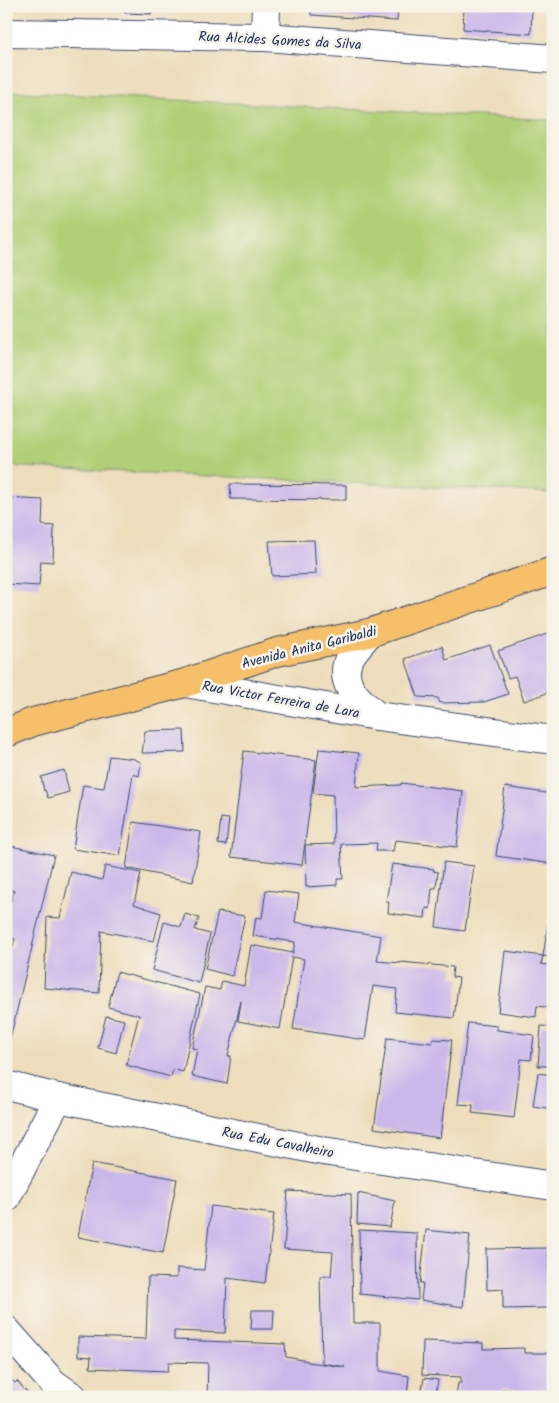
<svg xmlns="http://www.w3.org/2000/svg" width="559" height="1403" viewBox="0 0 559 1403" font-family="Kalam,sans-serif">
	<style>
		.green { fill: #b1cf76; stroke: #667f6a }
		.building { fill: #cbb8eb }
		.lines { fill: none; stroke-linecap: round; stroke-linejoin: round }
		.minor-casing { stroke: #3a496c; stroke-width: 30 }
		.major-casing { stroke: #3a496c; stroke-width: 30 }
		.minor { stroke: #fff; stroke-width: 28 }
		.major { stroke: #f6c06b; stroke-width: 28 }
		.labels { text-anchor: middle; stroke-width: 5; stroke-linejoin: round; paint-order: stroke }
		.street-label { font-size: 14px; fill: #1b2f5e; stroke: #f7f3e8 }
	</style>
	<rect width="100%" height="100%" fill="#f7f3e8"/>
	<filter id="ink" filterUnits="userSpaceOnUse"><feTurbulence type="fractalNoise" baseFrequency=".02" numOctaves="2"/><feDisplacementMap in="SourceGraphic" scale="10" xChannelSelector="R" yChannelSelector="G"/><feConvolveMatrix kernelMatrix="1 2 1 2 8 2 1 2 1" color-interpolation-filters="sRGB"/></filter>
	<filter id="wash" filterUnits="userSpaceOnUse"><feTurbulence type="fractalNoise" baseFrequency=".0096" numOctaves="4" result="noise"/><feDisplacementMap in="SourceGraphic" scale="20" xChannelSelector="R" yChannelSelector="G"/><feGaussianBlur stdDeviation="1.12" result="paint"/><feColorMatrix in="noise" values="0 0 0 0 0 0 0 0 0 0 0 0 0 0 0 0 0 1.4 0 .05"/><feComposite in="paint" operator="in"/></filter>
	<g filter="url(#wash)">
		<rect width="100%" height="100%" fill="#edddbb"/>
		<polygon class="green" points="6,91 553,120 553,493 6,466"/>
		<g id="blocks">
			<g class="building">
				<polygon points="125,6 152,6 151,14 125,13"/>
				<polygon points="311,6 398,6 397,21 311,15"/>
				<polygon points="464,6 532,6 531,34 463,29"/>
				<polygon points="230,484 346,485 346,500 231,499"/>
				<polygon points="6,498 43,500 42,525 54,526 53,562 41,561 39,586 6,584"/>
				<polygon points="314,540 316,574 272,576 269,541"/>
				<polygon points="553,632 553,691 524,701 515,676 508,678 498,651"/>
				<polygon points="490,645 508,694 484,702 440,703 438,698 418,697 405,659 442,646 446,660"/>
				<polygon points="184,730 185,752 142,753 145,731"/>
				<polygon points="319,749 359,753 356,787 401,785 401,783 463,791 457,847 395,840 393,851 376,851 377,843 341,844 343,879 337,879 337,885 306,887 305,845 334,844 333,795 313,793"/>
				<polygon points="244,751 316,760 302,865 231,857"/>
				<polygon points="109,756 135,759 135,760 141,762 139,776 133,774 120,856 73,849 83,785 104,788"/>
				<polygon points="64,770 69,792 48,798 45,790 44,791 41,777"/>
				<polygon points="505,787 553,794 553,864 496,856"/>
				<polygon points="221,818 229,819 226,845 218,844"/>
				<polygon points="133,822 201,832 193,882 126,868"/>
				<polygon points="6,845 54,855 10,1039 6,1038 6,947 12,949 15,939 6,937 6,918 14,891 6,889"/>
				<polygon points="444,862 474,866 465,931 436,927"/>
				<polygon points="392,864 434,869 433,871 438,872 436,888 432,888 430,909 426,908 425,918 388,913 389,902 386,902"/>
				<polygon points="105,866 141,873 134,904 161,913 154,941 101,931 99,993 44,988 47,917 60,918 71,872 102,880"/>
				<polygon points="266,890 299,894 295,922 381,936 377,961 401,963 401,962 453,967 452,977 459,978 454,1018 395,1012 397,989 373,986 365,1040 293,1029 304,959 292,957 280,1029 238,1021 241,1001 228,1056 231,1056 227,1084 192,1076 197,1049 192,1048 205,987 220,990 222,981 244,986 251,945 293,953 295,942 253,936 256,917 262,918"/>
				<polygon points="218,912 245,916 232,976 205,969"/>
				<polygon points="185,914 199,918 195,930 210,934 199,983 152,970 164,922 181,927"/>
				<polygon points="548,924 553,924 553,958 543,956 541,964 553,966 553,1008 537,1006 536,1017 498,1012 505,951 543,956"/>
				<polygon points="117,972 200,994 183,1072 173,1069 171,1077 126,1065 139,1015 108,1007"/>
				<polygon points="106,1016 124,1020 116,1053 98,1048"/>
				<polygon points="468,1023 497,1026 497,1030 534,1035 531,1060 521,1059 514,1118 472,1113 473,1105 458,1104"/>
				<polygon points="541,1026 553,1027 553,1066 538,1066"/>
				<polygon points="387,1038 432,1043 433,1039 452,1040 440,1138 374,1128"/>
				<polygon points="538,1073 553,1075 553,1109 533,1106"/>
				<polygon points="92,1163 177,1179 163,1253 78,1237"/>
				<polygon points="288,1191 351,1194 353,1323 380,1323 380,1371 409,1376 407,1397 207,1397 208,1363 169,1362 168,1371 90,1368 91,1357 78,1356 78,1337 146,1339 148,1277 177,1278 177,1268 204,1270 211,1206 274,1214 265,1283 227,1278 225,1333 174,1331 174,1340 285,1344 286,1357 308,1361 308,1362 345,1367 322,1363 320,1276 331,1276 333,1252 284,1249"/>
				<polygon points="358,1193 395,1201 390,1227 357,1224"/>
				<polygon points="359,1230 417,1233 418,1300 360,1294"/>
				<polygon points="426,1230 470,1235 463,1307 421,1300 423,1283 420,1283"/>
				<polygon points="548,1248 549,1308 503,1309 503,1289 487,1290 486,1249"/>
				<polygon points="252,1310 274,1310 273,1329 251,1329"/>
				<polygon points="423,1341 483,1343 483,1349 524,1348 524,1353 549,1353 549,1364 553,1364 553,1397 533,1397 533,1393 502,1389 501,1397 456,1397 458,1383 461,1383 461,1377 422,1375"/>
				<polygon points="6,1374 15,1383 17,1381 31,1397 6,1397"/>
				<polygon points="424,1378 438,1380 435,1397 421,1395"/>
			</g>
		</g>
	</g>
	<g filter="url(#ink)">
		<use href="#blocks" fill-opacity="0" stroke="#3a496c" stroke-width="1"/>
		<g class="lines">
			<g class="minor-casing">
				<g id="minor">
					<polyline points="6,33 265,37 553,59"/>
					<polyline points="265,37 266,6"/>
					<path d="M369,633C362,642 352,651 348,661C339,685 361,703 377,716"/>
					<polyline points="185,683 377,716 553,740"/>
					<polyline points="6,1085 58,1098 323,1151 553,1186"/>
					<polyline points="6,1198 58,1098"/>
					<polyline points="6,1330 53,1383 73,1397"/>
				</g>
			</g>
			<g class="major-casing">
				<polyline id="major" points="6,733 33,722 185,683 277,652 369,633 553,571"/>
			</g>
			<use href="#minor" class="minor"/>
			<use href="#major" class="major"/>
		</g>
	</g>
	<g class="labels">
		<g class="street-label">
			<text transform="translate(280 40) rotate(3)" y="5">Rua Alcides Gomes da Silva</text>
			<text transform="translate(309 647) rotate(-14)" y="5">Avenida Anita Garibaldi</text>
			<text transform="translate(281 699) rotate(10)" y="5">Rua Victor Ferreira de Lara</text>
			<text transform="translate(278 1142) rotate(11)" y="5">Rua Edu Cavalheiro</text>
		</g>
	</g>
	<rect width="559" height="1403" fill="none" stroke="#f7f3e8" stroke-width="25"/>
</svg>
